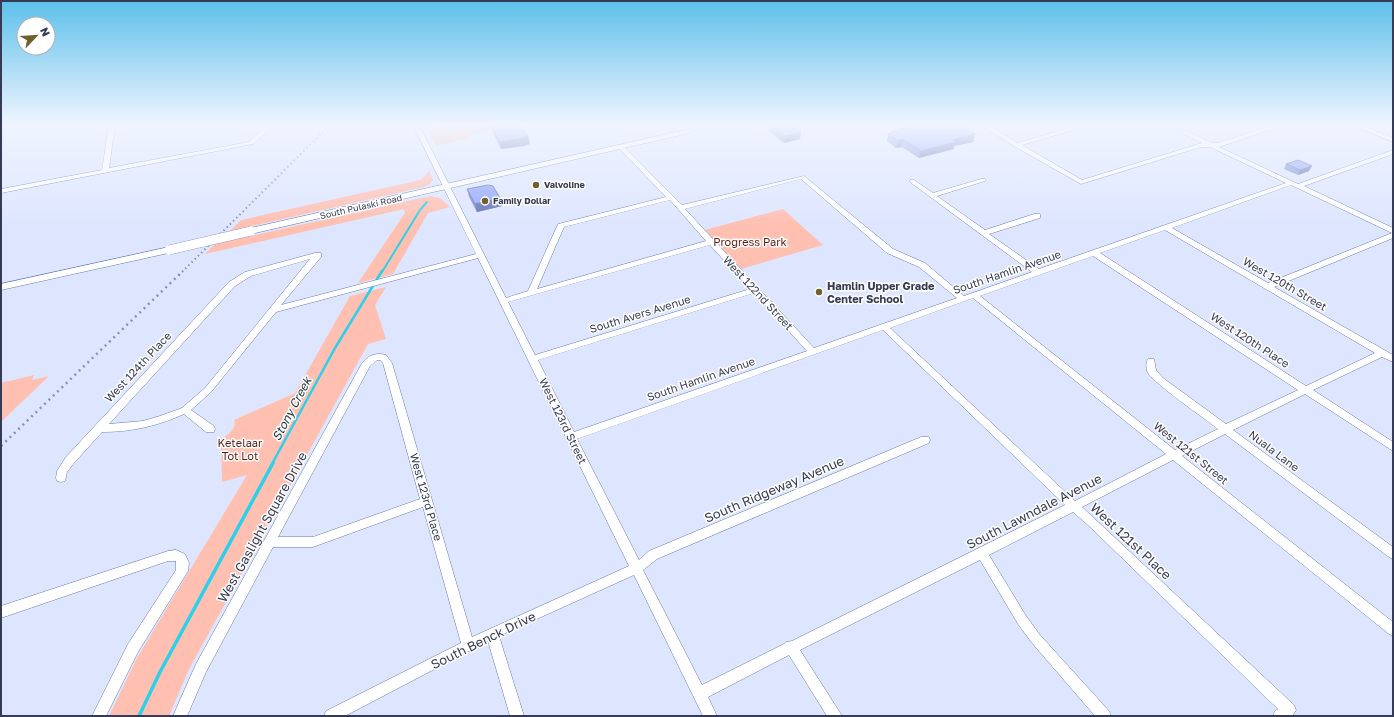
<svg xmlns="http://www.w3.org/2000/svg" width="1394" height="717" viewBox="0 0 1394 717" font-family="'Golos Text',sans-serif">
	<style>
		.green { fill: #ffbfb1 }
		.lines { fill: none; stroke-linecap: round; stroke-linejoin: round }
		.stream-far2 { stroke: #2ad1ec; stroke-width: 2 }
		.stream-far1 { stroke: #2ad1ec; stroke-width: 2.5 }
		.stream { stroke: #2ad1ec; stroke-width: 3.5 }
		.minor-casing { stroke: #6877af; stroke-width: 1 }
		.major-casing { stroke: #6877af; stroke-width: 1 }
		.minor { fill: #fff; fill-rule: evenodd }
		.major { fill: #fff; fill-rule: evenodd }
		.rail-far1 { stroke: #8b92ab; stroke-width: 2; stroke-dasharray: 1.5 3; stroke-linecap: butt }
		.rail { stroke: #8b92ab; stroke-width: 2.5; stroke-dasharray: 2 4; stroke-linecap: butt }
		.major-bridge-casing { stroke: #6877af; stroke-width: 10; stroke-linecap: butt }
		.major-bridge { stroke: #fff; stroke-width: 9 }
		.wall { fill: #7a8cd9 }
		.shaded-wall { fill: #6372b0 }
		.building { fill: #8ea3fc; stroke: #6372b0 }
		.poi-dot { fill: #6f602d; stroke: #fff; stroke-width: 1.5 }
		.labels { text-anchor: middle; stroke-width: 3; stroke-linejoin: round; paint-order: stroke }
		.far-poi-label { font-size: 9px; font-weight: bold; fill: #353b54; stroke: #fff; text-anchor: start }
		.far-street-label { font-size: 9px; fill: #353b54; stroke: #fff }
		.park-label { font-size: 11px; fill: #5c1c10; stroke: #fff }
		.street-label { font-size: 11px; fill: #353b54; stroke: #fff }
		.poi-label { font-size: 11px; font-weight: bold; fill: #353b54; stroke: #fff; text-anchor: start }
		.water-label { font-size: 12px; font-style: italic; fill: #1c353a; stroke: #fff }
		.near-street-label { font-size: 13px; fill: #353b54; stroke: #fff }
	</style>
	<rect width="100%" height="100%" fill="#dee6ff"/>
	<g class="green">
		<polygon points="444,125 500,125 492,127 493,130 471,134 467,139 436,146 428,129"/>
		<polygon points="429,171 433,180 430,184 424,187 230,231 241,220 416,181 422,179"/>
		<polygon points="430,196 440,198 450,207 428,213 393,274 358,283 405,213 404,209 205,254 215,244"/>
		<polygon points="783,209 823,245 741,269 705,230"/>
		<path d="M386,287L375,305L386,339L368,344L188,671L169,716H109L137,658L247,475L222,482L221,439C228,435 237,429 234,420L295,393L350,296Z"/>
		<polygon points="34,375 32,380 49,376 1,422 1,383"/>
	</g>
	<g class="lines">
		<g class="stream-far2">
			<polyline points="482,129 484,125"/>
			<polyline points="382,272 420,210 427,202"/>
		</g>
		<polyline class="stream-far1" points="272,464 335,348 382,271"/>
		<polyline class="stream" points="139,716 160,672 273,463"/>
		<g class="minor-casing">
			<g id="minor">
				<polygon points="109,125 115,125 109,168 249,142 266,125 273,125 253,144 1,193 1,189 102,170"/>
				<path d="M413,125H419L506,298L528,291L558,224L666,197L620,149V147H624L682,205L804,176L893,249L925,263L964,296L1032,272L910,182V180H914L933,193L981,179H985V181L937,196L985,230L1034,214H1040V218L989,234L1039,269L1286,183L1210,147H1201L1081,184L1014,146L980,125H988L1018,143L1079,125H1090L1022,145L1082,180L1202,143L1166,125H1175L1212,143H1218L1273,125H1284L1219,147L1298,184L1393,150V154L1304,186L1393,228V238L1274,287L1393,355V362L1382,357L1313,390L1393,442V451L1305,394L1233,430L1393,547V559L1389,557L1225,434L1182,456L1393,622V636L1389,634L1173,460L1082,507L1294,705L1296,710L1292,716H1273L1275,711L1278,709L1088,525L1073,512L989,555L1026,616L1040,635L1109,711L1111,716H1095L1032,643L1018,624L980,560L800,650L842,716H827L789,655L708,697L717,716H703L634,575L499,636L524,716H510L488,641L345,716H324L326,711L461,643L423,507L313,547H273L206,672L187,716H173L196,664L361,365C367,356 375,352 386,355L392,363L472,637L629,566L478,258L276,312L211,392L191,410L214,426L215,429L214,432H206L184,414C158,426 131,432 102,432L74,463L67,472L65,481L61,482L57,481L56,478L57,471L66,457L229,282L245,272L315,253H321V257L281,305L476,254ZM801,179L887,253L919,267L957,298L814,348L685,209ZM1291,185L1392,233L1268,283L1172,228ZM670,200L706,241L537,289L564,227ZM1165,230L1375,353L1306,386L1100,253ZM710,245L750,289L535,355L508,302ZM1093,256L1298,390L1226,424L1163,378L1156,370L1154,359H1148C1146,362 1146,367 1147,371C1151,382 1206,419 1218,429L1175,450L980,296ZM310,259L205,388L182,408L160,416L143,421L109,424L235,286L251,276ZM754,293L807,351L574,432L538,360ZM973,298L1166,454L1075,501L890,328ZM883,330L1065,505L792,641L786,642L784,644L702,685L643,570L657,559L929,443L930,440L929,437H921L649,551L639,560L577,439ZM377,360H380L383,363L420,499L313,537H278L370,366Z"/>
				<polygon points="1353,125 1362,125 1393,138 1393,142"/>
				<polygon points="176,550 185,554 189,563 188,571 138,652 106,716 92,716 128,644 176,570 176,561 168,561 1,618 1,606 168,551"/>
			</g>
		</g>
		<g class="major-casing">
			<g id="major">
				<polygon points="707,125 724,125 251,234 246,231 251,228"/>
				<polygon points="169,247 173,248 174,250 173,252 1,290 1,284"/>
			</g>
		</g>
		<use href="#minor" class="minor"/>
		<use href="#major" class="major"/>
		<polyline class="rail-far1" points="182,272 330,125"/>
		<polyline class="rail" points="1,446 183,271"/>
		<g class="major-bridge-casing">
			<polyline id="major-bridge" points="169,250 251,231"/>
		</g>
		<use href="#major-bridge" class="major-bridge"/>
	</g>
	<g class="wall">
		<polygon points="769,125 792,125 801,132 800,139 784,143 769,131"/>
		<polygon points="492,128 528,136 530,144 524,146 501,149 494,135"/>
		<polygon points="891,132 973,142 954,146 954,149 919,158 902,147 896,148 887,141 888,134 891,133"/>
		<polygon points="1286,164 1309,171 1298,175 1284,169"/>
		<polygon points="467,189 500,198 502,206 477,212 469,197"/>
	</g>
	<g class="shaded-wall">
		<polygon points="801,132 800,139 784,143 785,136"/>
		<polygon points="975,134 973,142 954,146 954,149 919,158 921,151 953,140"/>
		<polygon points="528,136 530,144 524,146 501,149 500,142"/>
		<polygon points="903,139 902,147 896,148 898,141"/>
		<polygon points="1312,166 1309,171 1298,175 1300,170"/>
		<polygon points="500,198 502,206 477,212 475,204"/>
	</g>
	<g class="building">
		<polygon points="502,125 520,125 528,136 522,138 500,142 492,128"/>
		<polygon points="771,125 792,125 801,132 785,136"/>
		<polygon points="916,125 960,125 975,134 953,140 956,142 921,151 903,139 898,141 888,134 893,133 891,132"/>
		<polygon points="1298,160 1312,166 1300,170 1286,164"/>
		<polygon points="488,185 493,186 500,198 475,204 467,189"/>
	</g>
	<linearGradient id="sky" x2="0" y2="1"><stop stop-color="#5cc0ea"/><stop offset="0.55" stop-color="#f0f4ff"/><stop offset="1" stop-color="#f0f4ff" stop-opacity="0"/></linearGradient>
	<rect width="1394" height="226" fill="url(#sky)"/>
	<g class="poi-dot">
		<circle cx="536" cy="185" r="4"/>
		<circle cx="485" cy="201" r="4"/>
		<circle cx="819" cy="292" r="4"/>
	</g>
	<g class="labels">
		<g class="far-poi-label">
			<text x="544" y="188">Valvoline</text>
			<text x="493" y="204">Family Dollar</text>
		</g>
		<g class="far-street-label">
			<text transform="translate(361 207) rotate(-13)" y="3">South Pulaski Road</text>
		</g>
		<g class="park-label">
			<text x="750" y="246">Progress Park</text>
			<text x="240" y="447">Ketelaar<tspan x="240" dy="13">Tot Lot</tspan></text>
		</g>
		<g class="street-label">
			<text transform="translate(1007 272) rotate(-19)" y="4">South Hamlin Avenue</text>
			<text transform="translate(1285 284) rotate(30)" y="4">West 120th Street</text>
			<text transform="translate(758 293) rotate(47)" y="4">West 122nd Street</text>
			<text transform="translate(640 314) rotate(-17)" y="4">South Avers Avenue</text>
			<text transform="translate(1250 340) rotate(33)" y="4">West 120th Place</text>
			<text transform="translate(138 367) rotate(-47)" y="4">West 124th Place</text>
			<text transform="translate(701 379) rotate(-19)" y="4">South Hamlin Avenue</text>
			<text transform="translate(563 421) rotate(64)" y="4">West 123rd Street</text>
			<text transform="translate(1274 451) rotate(37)" y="4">Nuala Lane</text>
			<text transform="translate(1191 453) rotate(39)" y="4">West 121st Street</text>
			<text transform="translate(426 497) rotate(74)" y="4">West 123rd Place</text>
		</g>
		<g class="poi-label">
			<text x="827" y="290">Hamlin Upper Grade<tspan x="827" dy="13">Center School</tspan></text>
		</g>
		<g class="water-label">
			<text transform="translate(292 409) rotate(-62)" y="4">Stony Creek</text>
		</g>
		<g class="near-street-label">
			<text transform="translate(774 489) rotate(-23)" y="5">South Ridgeway Avenue</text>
			<text transform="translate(1034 511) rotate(-27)" y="5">South Lawndale Avenue</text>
			<text transform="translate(262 527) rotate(-61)" y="5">West Gaslight Square Drive</text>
			<text transform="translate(1131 541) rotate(43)" y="5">West 121st Place</text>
			<text transform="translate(483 640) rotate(-26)" y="5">South Benck Drive</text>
		</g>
	</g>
	<rect width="1394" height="717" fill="none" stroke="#353b54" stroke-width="4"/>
	<g transform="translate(36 36) rotate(65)"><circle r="19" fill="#ffffff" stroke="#aeb1bb"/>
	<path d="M0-3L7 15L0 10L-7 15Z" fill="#6f602d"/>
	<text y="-6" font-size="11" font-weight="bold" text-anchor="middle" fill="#353b54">N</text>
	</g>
</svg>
